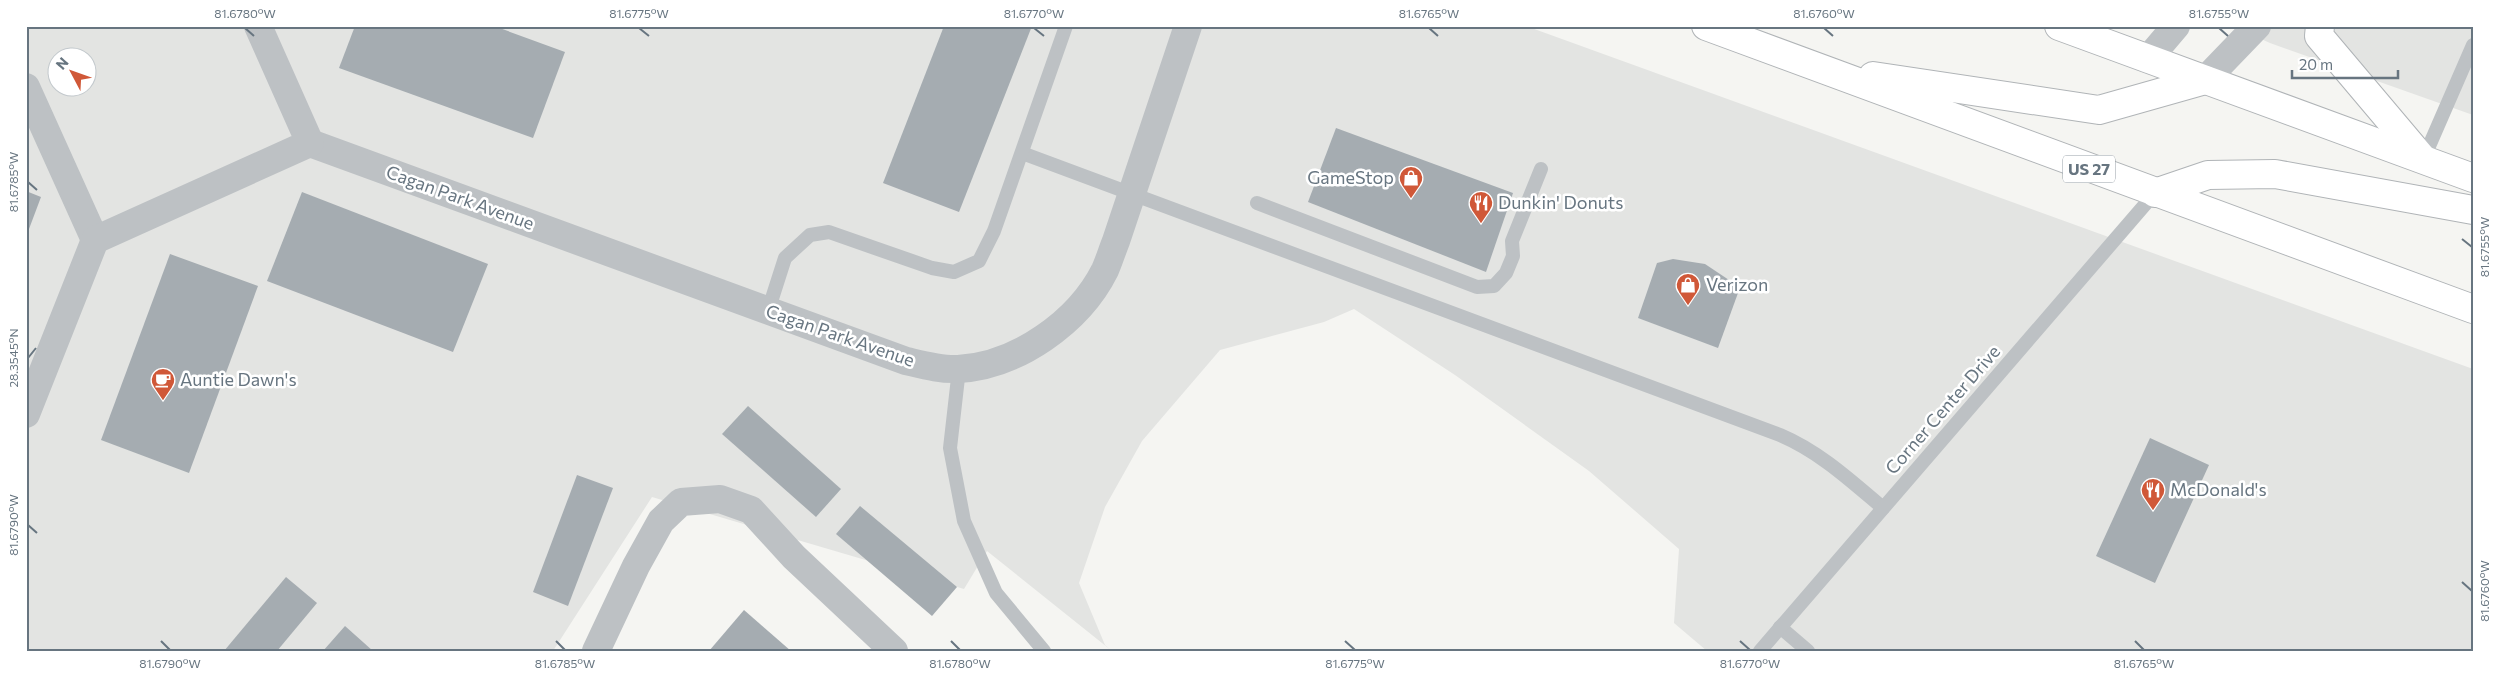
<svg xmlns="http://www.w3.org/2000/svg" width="2499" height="677" viewBox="0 0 2499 677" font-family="Commissioner,sans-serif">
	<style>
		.built { fill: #e3e4e2; fill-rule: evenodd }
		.building { fill: #a5acb1 }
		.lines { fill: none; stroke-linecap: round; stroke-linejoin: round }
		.trunk-casing { stroke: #b0b4b7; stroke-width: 30 }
		.service { stroke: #bdc1c4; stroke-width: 14 }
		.minor { stroke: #bdc1c4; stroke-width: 28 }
		.trunk { stroke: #fff; stroke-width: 28 }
		.ticks { fill: none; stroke: #677580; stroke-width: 2 }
		.labels { text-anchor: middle; stroke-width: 5; stroke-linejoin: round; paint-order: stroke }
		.shield { fill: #fff; stroke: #959ea6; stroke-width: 1 }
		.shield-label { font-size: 16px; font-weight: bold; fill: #677580 }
		.poi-label { font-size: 18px; fill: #677580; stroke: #fff; text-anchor: start }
		.street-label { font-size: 18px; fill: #677580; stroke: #fff }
		.neatline { fill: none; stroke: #677580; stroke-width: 2 }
		.ticks-label { font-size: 12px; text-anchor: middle; fill: #677580 }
	</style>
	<rect width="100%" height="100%" fill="#f5f5f2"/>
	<g class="built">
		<path d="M26,26H1526L2473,369V651H1707L1674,623L1679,549L1589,471L1455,375L1354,309L1324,322L1220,350L1142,441L1105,507L1079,583L1105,645L1112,651L987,551L964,589L652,497L553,651H26ZM58,58H88V88H58Z"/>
		<polygon points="2232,26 2473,26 2473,115 2270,43"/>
	</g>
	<g class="building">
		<polygon points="355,26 494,26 565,52 533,138 339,68"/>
		<polygon points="944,26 1032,26 959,212 883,183"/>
		<polygon points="1336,128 1513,193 1486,272 1308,202"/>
		<polygon points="26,191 41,197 26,237"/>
		<polygon points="302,192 488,264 453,352 267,281"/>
		<polygon points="170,254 258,286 189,473 101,440"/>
		<polygon points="1673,259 1705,264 1729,280 1738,293 1718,348 1638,318 1657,263"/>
		<polygon points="748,406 841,489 816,517 722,434"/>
		<polygon points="2150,438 2209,465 2155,583 2096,556"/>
		<polygon points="577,475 613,488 568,606 533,592"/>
		<polygon points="860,506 957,587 932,616 836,534"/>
		<polygon points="286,577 317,603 277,651 224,651"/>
		<polygon points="744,610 791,651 709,651"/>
		<polygon points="345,626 373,651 323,651"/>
	</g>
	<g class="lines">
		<g class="trunk-casing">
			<g id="trunk">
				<polyline points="1706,26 2473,309"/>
				<polyline points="2059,26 2473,178"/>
				<polyline points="2320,26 2319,36 2422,158"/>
				<polyline points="1873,76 2099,110 2205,80"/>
				<polyline points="2155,193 2208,175 2275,174 2473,210"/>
			</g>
		</g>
		<g class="service">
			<path d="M1022,153L1780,435C1820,452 1851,481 1883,508"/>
			<polyline points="2423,160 2473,45"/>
			<polyline points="1257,203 1477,287 1494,286 1506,273 1513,256 1512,241 1541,169"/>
			<polyline points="768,311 785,258 810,235 829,232 932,268 954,272 979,261 994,231 1066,26"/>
			<polyline points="959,369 950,448 964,521 996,593 1044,651"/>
			<polyline points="1780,627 1808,651"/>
			<polyline points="1760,651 2155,193"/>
		</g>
		<g class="minor">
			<polyline points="2148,59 2176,26"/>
			<polyline points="2205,80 2257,26"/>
			<polyline points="26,87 95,240"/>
			<path d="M310,143L906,361C923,365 941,370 958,369C1017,366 1079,322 1105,270C1109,261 1112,251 1116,241L1188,26"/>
			<polyline points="26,414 95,240 310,143 258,26"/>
			<polyline points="596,651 636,566 661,521 681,502 720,499 751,510 794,557 894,651"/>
		</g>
		<use href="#trunk" class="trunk"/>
	</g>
	<path class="ticks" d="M245,28L254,36M639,28L649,36M1034,28L1044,36M1429,28L1438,36M1824,28L1833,36M2219,28L2228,36M28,182L37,190M2462,239L2472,247M28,358L36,348M28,525L37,533M2462,582L2472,591M161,641L170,650M556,641L565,650M951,641L960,650M1345,641L1355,650M1740,641L1750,650M2135,641L2144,650"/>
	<defs>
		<g id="shop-pin" transform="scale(1.25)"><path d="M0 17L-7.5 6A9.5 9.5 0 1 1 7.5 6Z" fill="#d05838" stroke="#fff"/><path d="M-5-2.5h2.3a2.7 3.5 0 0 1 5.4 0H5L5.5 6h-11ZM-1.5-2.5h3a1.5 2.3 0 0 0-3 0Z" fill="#fff"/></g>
		<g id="restaurant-pin" transform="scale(1.25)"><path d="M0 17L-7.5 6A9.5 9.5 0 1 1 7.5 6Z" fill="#d05838" stroke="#fff"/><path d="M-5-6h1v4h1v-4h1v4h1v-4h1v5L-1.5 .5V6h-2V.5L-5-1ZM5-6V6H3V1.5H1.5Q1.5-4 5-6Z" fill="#fff"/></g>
		<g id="cafe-pin" transform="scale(1.25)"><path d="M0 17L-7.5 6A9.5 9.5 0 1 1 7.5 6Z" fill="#d05838" stroke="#fff"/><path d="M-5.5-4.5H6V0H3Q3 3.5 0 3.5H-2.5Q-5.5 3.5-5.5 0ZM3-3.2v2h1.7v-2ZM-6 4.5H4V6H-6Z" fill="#fff"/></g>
	</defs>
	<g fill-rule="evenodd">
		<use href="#shop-pin" x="1411" y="178"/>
		<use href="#restaurant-pin" x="1481" y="203"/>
		<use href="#shop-pin" x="1688" y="285"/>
		<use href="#cafe-pin" x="163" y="380"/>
		<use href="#restaurant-pin" x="2153" y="490"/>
	</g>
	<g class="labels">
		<rect class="shield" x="2063" y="155.5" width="52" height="27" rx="4"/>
		<g class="shield-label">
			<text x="2089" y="175">US 27</text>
		</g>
		<g class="poi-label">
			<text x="1394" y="184" text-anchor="end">GameStop</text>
			<text x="1498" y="209">Dunkin' Donuts</text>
			<text x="1706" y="291">Verizon</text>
			<text x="180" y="386">Auntie Dawn's</text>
			<text x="2170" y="496">McDonald's</text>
		</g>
		<g class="street-label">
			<text transform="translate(460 198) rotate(20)" y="6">Cagan Park Avenue</text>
			<text transform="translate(840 336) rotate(19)" y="6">Cagan Park Avenue</text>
			<text transform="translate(1943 410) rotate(-49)" y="6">Corner Center Drive</text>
		</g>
	</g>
	<rect width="2499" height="677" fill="none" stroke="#ffffff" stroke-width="55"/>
	<g transform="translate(72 72) rotate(311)"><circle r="24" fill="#ffffff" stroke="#c2c8cc"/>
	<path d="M0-4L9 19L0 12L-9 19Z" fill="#d05838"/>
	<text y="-8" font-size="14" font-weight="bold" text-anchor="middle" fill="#677580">N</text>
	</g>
	<path d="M2292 70v8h106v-8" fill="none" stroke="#677580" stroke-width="2.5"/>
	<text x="2299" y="70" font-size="15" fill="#677580" stroke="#ffffff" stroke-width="4" paint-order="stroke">20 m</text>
	<rect x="28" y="28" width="2444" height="622" class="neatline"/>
	<g class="ticks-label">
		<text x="245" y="18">81.6780°W</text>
		<text x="639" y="18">81.6775°W</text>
		<text x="1034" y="18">81.6770°W</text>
		<text x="1429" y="18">81.6765°W</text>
		<text x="1824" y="18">81.6760°W</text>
		<text x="2219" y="18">81.6755°W</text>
		<text transform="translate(14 182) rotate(-90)" y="4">81.6785°W</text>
		<text transform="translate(2485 247) rotate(-90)" y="4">81.6755°W</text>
		<text transform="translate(14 358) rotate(-90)" y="4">28.3545°N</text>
		<text transform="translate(14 525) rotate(-90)" y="4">81.6790°W</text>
		<text transform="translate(2485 591) rotate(-90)" y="4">81.6760°W</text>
		<text x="170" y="668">81.6790°W</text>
		<text x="565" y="668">81.6785°W</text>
		<text x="960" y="668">81.6780°W</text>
		<text x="1355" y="668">81.6775°W</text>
		<text x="1750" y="668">81.6770°W</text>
		<text x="2144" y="668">81.6765°W</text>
	</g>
</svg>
